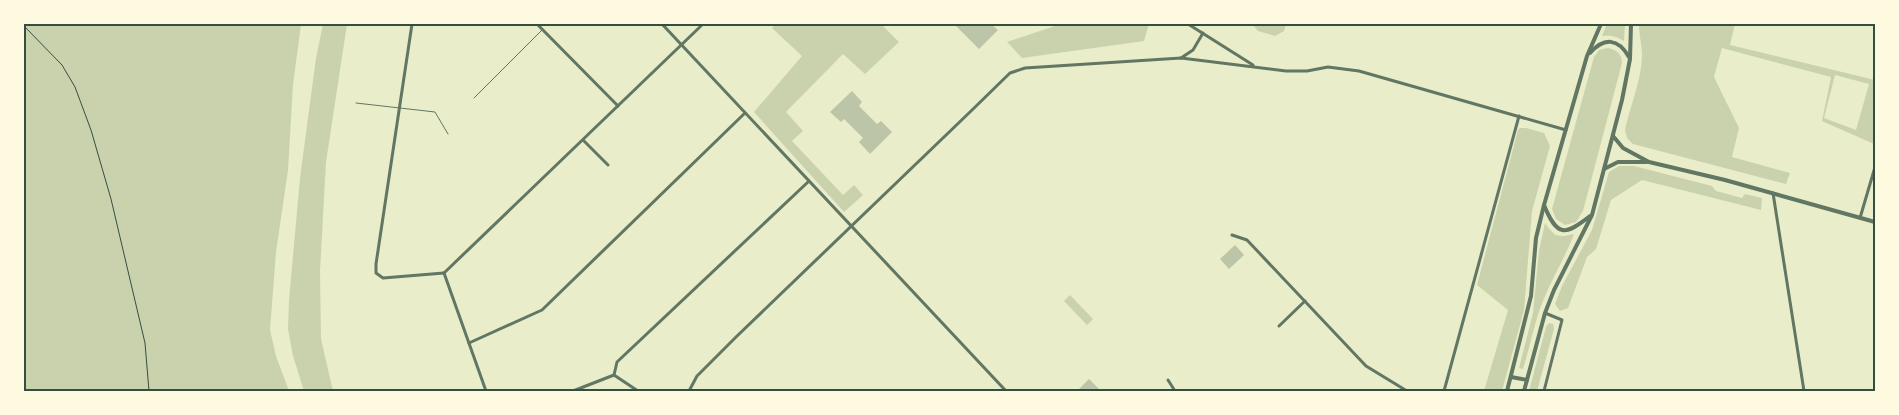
<svg xmlns="http://www.w3.org/2000/svg" width="1899" height="415" viewBox="0 0 1899 415" font-family="Lora,serif">
	<style>
		.green { fill: #cad2ad; fill-rule: evenodd }
		.building { fill: #bcc5a7 }
		.lines { fill: none; stroke-linecap: round; stroke-linejoin: round }
		.path { stroke: #344e41; stroke-width: 1 }
		.service { stroke: #617663; stroke-width: 1 }
		.minor { stroke: #617663; stroke-width: 3 }
		.tertiary { stroke: #617663; stroke-width: 4 }
		.neatline { fill: none; stroke: #344e41; stroke-width: 2 }
	</style>
	<rect width="100%" height="100%" fill="#e9edc9"/>
	<g class="green">
		<polygon points="24,24 301,24 293,85 288,170 276,252 270,330 276,356 289,391 24,391"/>
		<polygon points="323,24 347,24 326,162 320,271 321,339 333,391 304,391 293,356 288,329 289,300 300,178 316,58"/>
		<polygon points="776,24 881,24 899,42 865,74 843,54 786,112 803,131 792,141 843,195 854,185 863,195 844,212 754,112 802,56 772,28"/>
		<polygon points="1061,24 1149,24 1144,41 1022,58 1007,42"/>
		<polygon points="1252,24 1286,24 1284,31 1275,36 1258,31"/>
		<path d="M1607,24H1625L1624,41C1616,36 1611,35 1602,36Z"/>
		<path d="M1639,24H1735L1730,45L1875,80V138L1874,144L1822,121L1831,77L1722,48L1714,77L1739,128L1732,157L1790,173L1786,184L1633,144L1627,138L1625,130C1630,107 1642,78 1642,55C1642,46 1639,34 1639,24ZM1835,75L1869,84L1856,130L1824,118Z"/>
		<path d="M1607,48C1616,49 1622,54 1622,63L1583,211L1576,222L1565,225L1556,219L1552,209L1594,57L1599,50Z"/>
		<polygon points="1520,128 1526,128 1544,133 1550,146 1532,211 1524,310 1502,391 1484,391 1508,310 1477,285 1518,130"/>
		<polygon points="1619,166 1634,166 1712,186 1716,191 1742,198 1745,194 1762,198 1761,210 1642,180 1611,200 1596,249 1587,257 1568,308 1560,311 1555,304 1562,286 1592,230 1609,172"/>
		<path d="M1545,223C1555,237 1557,238 1574,234C1565,258 1552,278 1543,301C1534,323 1530,347 1523,369L1519,368L1533,313L1539,251Z"/>
		<polygon points="1070,295 1093,319 1087,325 1064,301"/>
		<polygon points="1549,323 1553,324 1554,329 1537,391 1529,391 1546,327"/>
	</g>
	<g class="building">
		<polygon points="954,24 991,24 998,30 979,49"/>
		<polygon points="852,91 862,102 859,106 877,124 881,121 892,132 870,154 859,142 863,138 844,119 841,122 830,112"/>
		<polygon points="1235,245 1244,255 1229,269 1220,259"/>
		<polygon points="1089,379 1101,391 1077,391"/>
	</g>
	<g class="lines">
		<polyline class="path" points="24,26 62,65 75,87 91,130 111,199 145,343 149,391"/>
		<g class="service">
			<polyline points="474,98 542,30"/>
			<polyline points="356,103 435,112 448,134"/>
		</g>
		<g class="minor">
			<polyline points="412,24 376,264 376,273 383,278 444,273"/>
			<polyline points="537,24 618,106"/>
			<polyline points="662,24 1006,391"/>
			<polyline points="1188,24 1253,65"/>
			<polyline points="1181,58 1193,50 1203,33"/>
			<polyline points="583,140 608,165"/>
			<polyline points="1773,193 1804,391"/>
			<polyline points="1860,218 1875,167"/>
			<polyline points="1232,235 1247,240 1366,366 1407,391"/>
			<polyline points="444,273 703,24"/>
			<polyline points="444,273 486,391"/>
			<polyline points="1279,326 1305,301"/>
			<polyline points="469,343 542,310 745,113"/>
			<polyline points="614,375 638,391"/>
			<polyline points="1168,380 1175,391"/>
			<polyline points="573,391 614,375 617,362 808,182"/>
			<polyline points="689,391 697,376 736,337 970,112 1010,73 1025,68 1181,58 1286,71 1307,71 1328,67 1359,71 1566,130"/>
			<polyline points="1444,391 1519,116"/>
			<polyline points="1544,391 1562,320 1545,313"/>
		</g>
		<g class="tertiary">
			<path d="M1590,53C1604,37 1618,38 1629,57"/>
			<polyline points="1613,136 1623,148 1649,162 1725,180 1875,222"/>
			<polyline points="1604,169 1618,162 1647,162"/>
			<path d="M1544,205C1557,237 1565,236 1590,216"/>
			<polyline points="1511,377 1527,380"/>
			<polyline points="1507,391 1531,296 1536,238 1544,205 1587,56 1601,24"/>
			<polyline points="1524,391 1545,313 1554,290 1592,215 1622,100 1630,59 1631,24"/>
		</g>
	</g>
	<rect width="1899" height="415" fill="none" stroke="#fefae0" stroke-width="50"/>
	<rect x="25" y="25" width="1849" height="365" class="neatline"/>
</svg>
